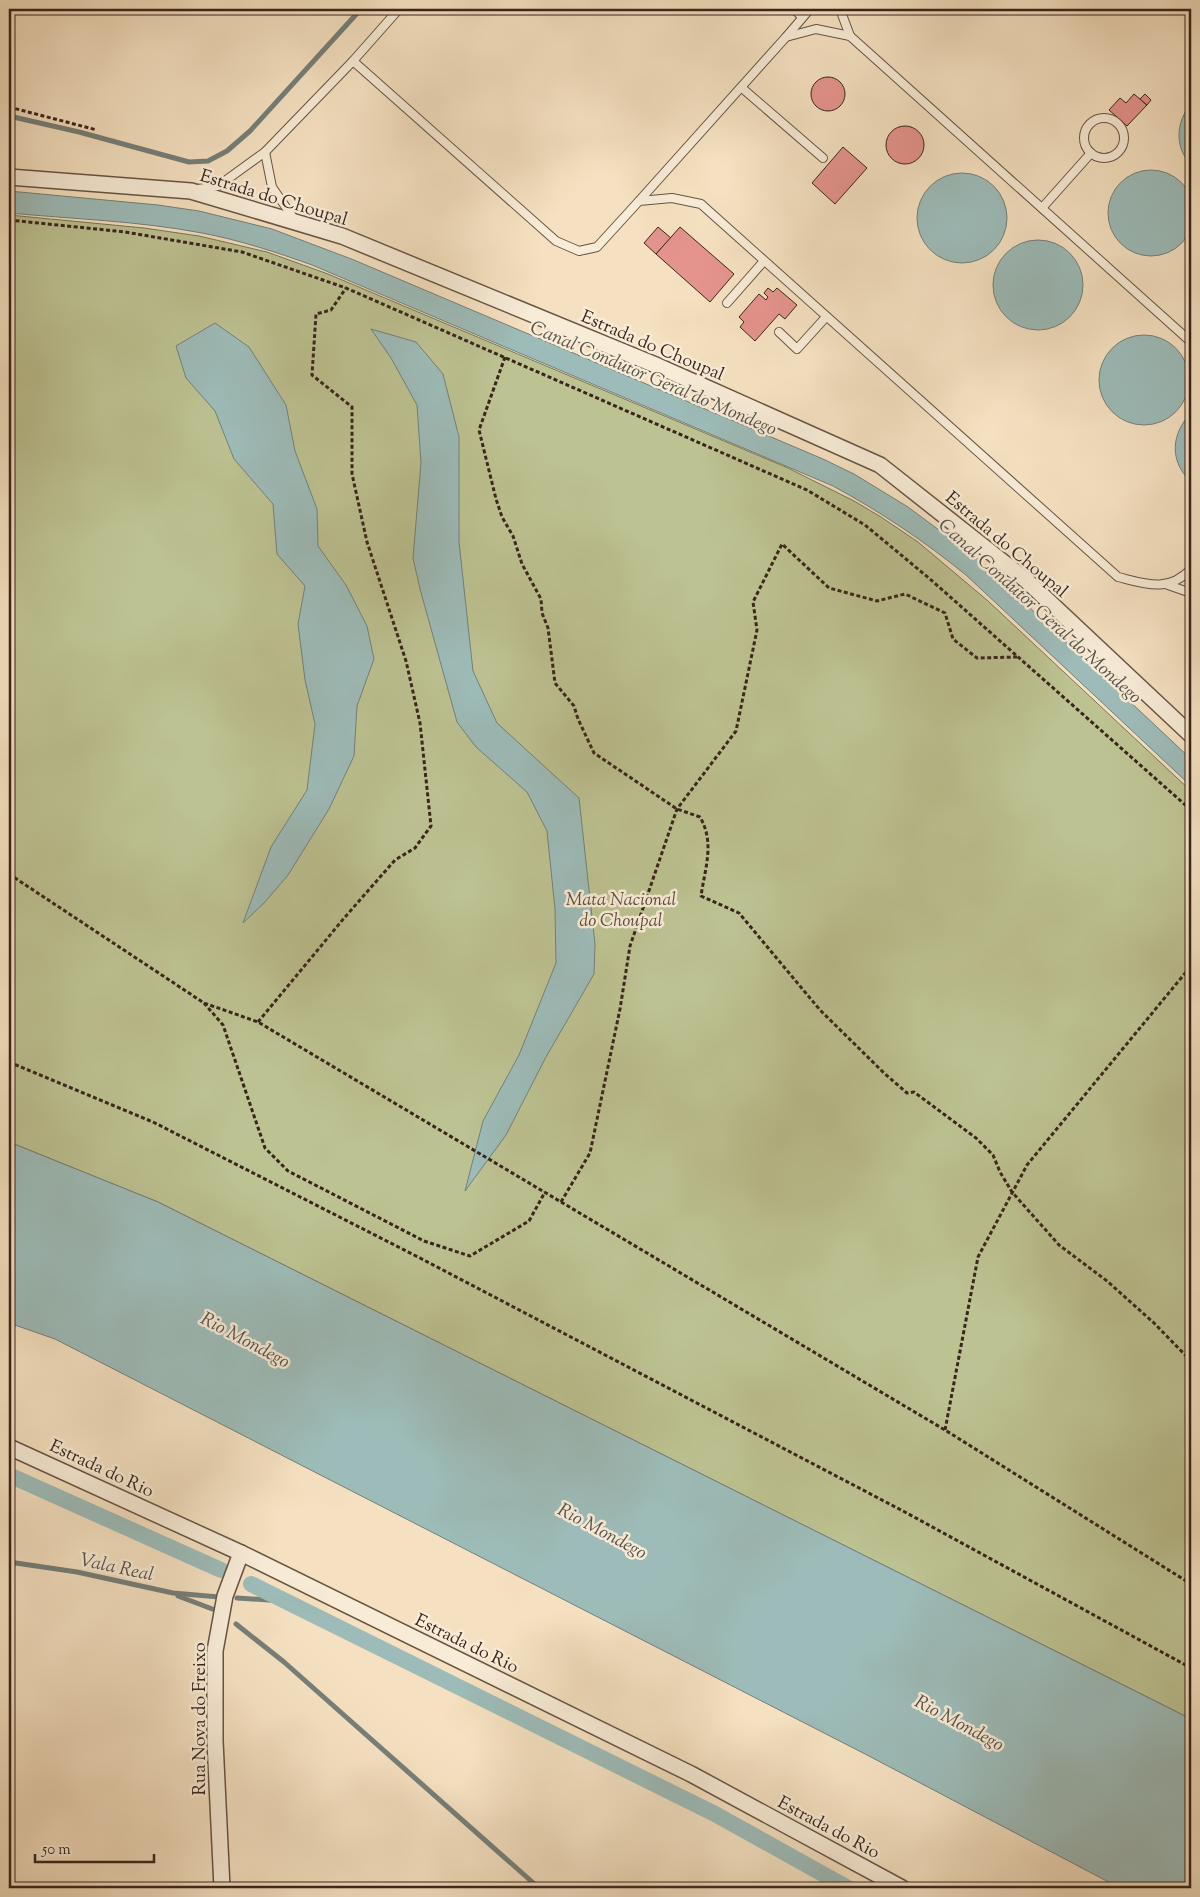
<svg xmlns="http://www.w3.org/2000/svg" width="1200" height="1897" viewBox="0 0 1200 1897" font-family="'Sorts Mill Goudy',serif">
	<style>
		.green { fill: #bdc292; stroke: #7b7457 }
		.water { fill: #9dbcb9; stroke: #75807a }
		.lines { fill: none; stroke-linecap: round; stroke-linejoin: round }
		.stream { stroke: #75807a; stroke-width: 5 }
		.canal { stroke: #9dbcb9; stroke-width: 16 }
		.building { fill: #e5948d; stroke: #39251c }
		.lane-casing { stroke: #685445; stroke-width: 10 }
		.street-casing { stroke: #685445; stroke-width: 18 }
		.path { stroke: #39251c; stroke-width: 3; stroke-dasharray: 4 2.5; stroke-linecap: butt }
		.lane { stroke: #f8ecd7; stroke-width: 8 }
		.street { stroke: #f8ecd7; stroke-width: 15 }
		.labels { text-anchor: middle; stroke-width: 5; stroke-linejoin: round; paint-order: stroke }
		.street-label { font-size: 18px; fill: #39251c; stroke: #f8ecd7 }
		.park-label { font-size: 18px; font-style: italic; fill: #5a4c3a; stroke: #f8ecd7 }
		.water-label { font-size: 19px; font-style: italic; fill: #57524b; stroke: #f8ecd7 }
	</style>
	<rect width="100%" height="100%" fill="#f5e1c1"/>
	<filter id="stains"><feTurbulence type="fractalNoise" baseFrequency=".004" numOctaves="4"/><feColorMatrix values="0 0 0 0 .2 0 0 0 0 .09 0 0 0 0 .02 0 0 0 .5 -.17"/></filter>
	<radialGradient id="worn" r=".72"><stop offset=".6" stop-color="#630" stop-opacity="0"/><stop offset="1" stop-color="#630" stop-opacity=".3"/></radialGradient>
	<polygon class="green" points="9,215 144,228 199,236 267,252 328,274 788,468 854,501 881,517 918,542 988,601 1191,791 1191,1719 158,1202 9,1142"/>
	<g class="water">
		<path d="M1191,104V164C1174,148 1176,121 1191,104Z"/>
		<circle cx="1151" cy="213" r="43"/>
		<circle cx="962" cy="218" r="45"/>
		<path d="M9,191L158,205L199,211L272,229L354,260L823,459L854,474L908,507L978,559L1191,759V786L966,575C924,541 881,512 833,486L312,265C276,252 239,240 202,233C139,221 73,219 9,213Z"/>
		<circle cx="1038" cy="285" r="45"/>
		<polygon points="215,323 249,347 286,405 295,451 317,509 318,546 346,585 367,626 374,659 357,706 354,756 329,809 288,875 265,902 243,923 271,847 307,790 315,724 305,680 298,624 305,586 277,554 273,504 234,459 215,411 186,378 176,346"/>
		<polygon points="371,329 416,342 443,374 459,437 459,542 473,671 497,723 579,798 595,944 594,974 546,1057 506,1135 465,1191 483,1121 519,1055 556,963 555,909 547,831 527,792 476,747 457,722 420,589 413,558 421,463 417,405 391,358"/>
		<circle cx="1144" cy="380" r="45"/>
		<path d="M1191,413V482C1169,461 1171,434 1191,413Z"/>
		<polygon points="9,1142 158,1202 1191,1719 1191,1888 1120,1888 867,1755 55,1339 9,1323"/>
	</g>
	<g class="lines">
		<g class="stream">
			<polyline points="9,116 79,132 189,162 208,161 227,151 250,131 361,9"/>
			<polyline points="9,1562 77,1572 173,1593 219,1597"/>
			<polyline points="178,1596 215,1610"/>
			<polyline points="237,1598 284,1601"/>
			<polyline points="236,1624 284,1662 539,1888"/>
		</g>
		<g class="canal">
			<polyline points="9,1475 221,1570"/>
			<polyline points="251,1584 715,1814 848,1888"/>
		</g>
	</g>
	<g class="building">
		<circle cx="828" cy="94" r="17"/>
		<polygon points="1134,94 1147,105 1127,126 1109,110 1120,98 1126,103"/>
		<polygon points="1145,94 1151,100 1147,105 1140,99"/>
		<circle cx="905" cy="145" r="19"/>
		<polygon points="843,147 867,168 835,204 812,183"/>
		<polygon points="658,227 671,238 656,254 644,243"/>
		<polygon points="680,227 734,274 710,302 656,254"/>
		<polygon points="768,288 773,292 777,288 797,305 785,319 779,314 755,341 740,327 744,322 739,317 759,294 766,300 768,297 764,293"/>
	</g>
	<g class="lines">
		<g class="lane-casing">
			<g id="lane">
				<polyline points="794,9 802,17"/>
				<polyline points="840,9 850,36"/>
				<polyline points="786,37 810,9"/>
				<path d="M353,61L556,241L579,251L597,247L639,201L672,198L701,204L1118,577C1146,584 1168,593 1191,569"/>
				<polyline points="742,88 823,158"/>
				<circle cx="1104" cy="138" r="20"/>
				<polyline points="265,152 353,61 399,9"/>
				<polyline points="198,189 218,186 265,152 272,187 294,219"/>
				<polyline points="639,201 786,37 816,29 850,36 1191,342"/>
				<polyline points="1042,208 1091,153"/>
				<polyline points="727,303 764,261"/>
				<polyline points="779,332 797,349 826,317"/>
				<polyline points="1168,585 1191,593"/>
			</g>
		</g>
		<g class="street-casing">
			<g id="street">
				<polyline points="9,177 191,191 342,236 658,366 880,465 1027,581 1191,735"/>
				<polyline points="9,1447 241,1553 691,1774 902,1888"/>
				<polyline points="222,1888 215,1741 215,1651 225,1596 241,1553"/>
			</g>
		</g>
		<g class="path">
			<polyline points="9,107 97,130"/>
			<polyline points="9,220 125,232 242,252 346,288 807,490 865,525 930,579 1191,810"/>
			<path d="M505,357L479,430L496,499L502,517L513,536L522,564L541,599L542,613L548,628L555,683L574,706L578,719L594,753L677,809L700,817C715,843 705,868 701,896L739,913L820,1010L884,1073L907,1093L914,1092L976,1138L993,1155L1000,1172L1012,1192L1059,1245L1107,1281L1154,1323L1191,1361"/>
			<polyline points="9,874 204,1003 258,1022 945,1430 1191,1584"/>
			<polyline points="204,1003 223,1025 265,1148 288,1171 424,1241 470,1256 529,1221 545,1192"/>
			<polyline points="258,1022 345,917 395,860 415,848 431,826 420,723 406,661 367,542 352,474 352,407 312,375 316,314 331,310 346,288"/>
			<polyline points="9,1062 153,1122 420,1258 903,1511 1191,1668"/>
			<polyline points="561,1202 590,1153 620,1009 630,946 677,809 736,731 757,630 753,602 782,544 829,588 877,601 905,594 945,613 953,639 977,658 1017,657"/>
			<polyline points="945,1430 978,1257 1027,1165 1191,966"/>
		</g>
		<use href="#lane" class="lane"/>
		<use href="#street" class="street"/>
	</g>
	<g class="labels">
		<g class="street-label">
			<text transform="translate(274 197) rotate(17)" y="6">Estrada do Choupal</text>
			<text transform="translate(653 345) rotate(23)" y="6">Estrada do Choupal</text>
			<text transform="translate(1007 544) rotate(40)" y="6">Estrada do Choupal</text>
			<text transform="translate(102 1468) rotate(25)" y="6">Estrada do Rio</text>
			<text transform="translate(467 1643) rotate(26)" y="6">Estrada do Rio</text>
			<text transform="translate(199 1719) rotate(-90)" y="6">Rua Nova do Freixo</text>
			<text transform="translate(829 1827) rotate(28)" y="6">Estrada do Rio</text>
		</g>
		<g class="park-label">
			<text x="621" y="905">Mata Nacional<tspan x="621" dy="21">do Choupal</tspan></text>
		</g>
		<g class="water-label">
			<text transform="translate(654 377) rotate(23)" y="7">Canal Condutor Geral do Mondego</text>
			<text transform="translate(1041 610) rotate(42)" y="7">Canal Condutor Geral do Mondego</text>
			<text transform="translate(246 1339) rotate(28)" y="7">Rio Mondego</text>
			<text transform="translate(603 1530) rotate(28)" y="7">Rio Mondego</text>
			<text transform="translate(117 1566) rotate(12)" y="7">Vala Real</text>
			<text transform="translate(960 1722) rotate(28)" y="7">Rio Mondego</text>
		</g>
	</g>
	<rect width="1200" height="1897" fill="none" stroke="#f5e1c1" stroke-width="30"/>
	<rect x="10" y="10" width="1180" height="1877" fill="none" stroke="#39251c" stroke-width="2.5"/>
	<rect x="15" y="15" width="1170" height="1867" fill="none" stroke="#39251c"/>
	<path d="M35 1854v8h119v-8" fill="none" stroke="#39251c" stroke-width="2.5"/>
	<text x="42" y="1854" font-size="15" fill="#39251c" stroke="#f8ecd7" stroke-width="4" paint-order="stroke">50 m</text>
	<rect width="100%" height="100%" filter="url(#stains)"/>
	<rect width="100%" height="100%" fill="url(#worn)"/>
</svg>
